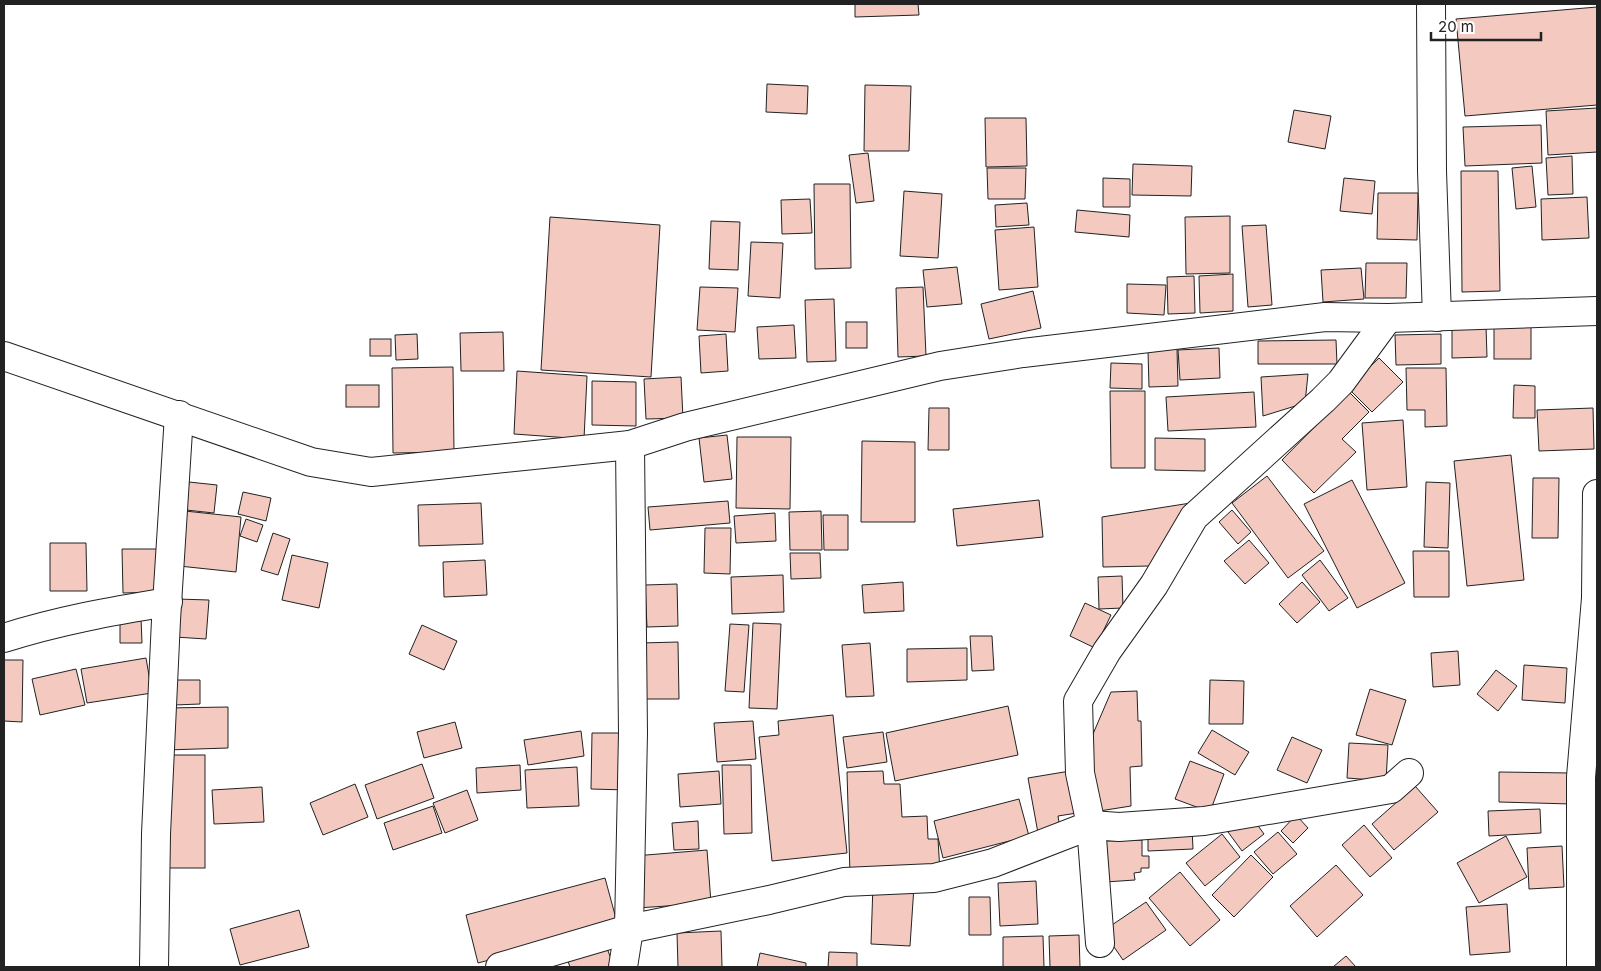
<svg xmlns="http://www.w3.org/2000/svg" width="1601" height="971" viewBox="0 0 1601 971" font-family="Inter,sans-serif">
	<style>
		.building { fill: #f3c9c0; stroke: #222 }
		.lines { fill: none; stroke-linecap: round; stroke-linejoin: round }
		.minor-casing { stroke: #222; stroke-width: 30 }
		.tertiary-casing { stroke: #222; stroke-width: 30 }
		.minor { stroke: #fff; stroke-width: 28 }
		.tertiary { stroke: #fff; stroke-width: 28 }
	</style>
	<rect width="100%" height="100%" fill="#fff"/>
	<g class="building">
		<polygon points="855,4 918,4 919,15 855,17"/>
		<polygon points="1597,7 1597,105 1465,116 1456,19"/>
		<polygon points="767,84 808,86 807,114 766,112"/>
		<polygon points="865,85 911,86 909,151 864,151"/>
		<polygon points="1597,108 1597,152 1548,155 1546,111"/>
		<polygon points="1294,110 1331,116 1325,149 1288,142"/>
		<polygon points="985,118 1026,118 1027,166 986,167"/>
		<polygon points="1541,125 1542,163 1465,166 1463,127"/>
		<polygon points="868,153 874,201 856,203 849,155"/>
		<polygon points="1572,156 1573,194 1548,195 1546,158"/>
		<polygon points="1133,164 1192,166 1191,196 1132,195"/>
		<polygon points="1532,166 1536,207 1516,209 1512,168"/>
		<polygon points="987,168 1026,168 1025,199 988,199"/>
		<polygon points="1461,171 1498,171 1500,291 1462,292"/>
		<polygon points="1103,178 1130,179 1130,207 1103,207"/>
		<polygon points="1344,178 1375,181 1372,214 1340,211"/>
		<polygon points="814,184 850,184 851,268 815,269"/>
		<polygon points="904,191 942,194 938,258 900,256"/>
		<polygon points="1378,193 1418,193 1417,240 1377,239"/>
		<polygon points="1587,197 1589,238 1542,240 1541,199"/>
		<polygon points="810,199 812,233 782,234 781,200"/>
		<polygon points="1027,203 1029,225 996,227 995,205"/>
		<polygon points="1077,210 1130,215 1129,237 1075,232"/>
		<polygon points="1230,216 1230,273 1186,274 1185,217"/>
		<polygon points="550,217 660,225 651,377 541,370"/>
		<polygon points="711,221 740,222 738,270 709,269"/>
		<polygon points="1266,225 1272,305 1248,307 1242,226"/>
		<polygon points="1034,227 1038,287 999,290 995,230"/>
		<polygon points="751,242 783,243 780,298 748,296"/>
		<polygon points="1366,263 1407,263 1406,298 1365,298"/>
		<polygon points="957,267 962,304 927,307 923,270"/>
		<polygon points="1361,268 1364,299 1323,302 1321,270"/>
		<polygon points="1233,274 1233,311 1200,313 1199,276"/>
		<polygon points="1194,276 1195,313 1168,314 1167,277"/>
		<polygon points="1127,284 1166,285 1164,315 1127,313"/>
		<polygon points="700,287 738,288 735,332 697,330"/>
		<polygon points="923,287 926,356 898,357 896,288"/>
		<polygon points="1033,291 1041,328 989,339 981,304"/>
		<polygon points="834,299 836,361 807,362 805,300"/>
		<rect x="846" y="322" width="21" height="26"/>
		<polygon points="794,325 796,358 759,359 757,327"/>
		<rect x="1494" y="325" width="37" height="34"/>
		<polygon points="1486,326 1487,357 1452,358 1452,327"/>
		<polygon points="503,332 504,371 461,371 460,333"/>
		<polygon points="417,334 418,359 396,360 395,335"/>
		<polygon points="726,334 728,371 701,373 699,336"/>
		<polygon points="1441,334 1441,364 1396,365 1395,335"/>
		<rect x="370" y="339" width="21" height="17"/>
		<polygon points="1336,340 1337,364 1258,364 1258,341"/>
		<polygon points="1219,348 1220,378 1180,380 1178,350"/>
		<polygon points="1177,349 1178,386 1149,387 1148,351"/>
		<polygon points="1379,358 1403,382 1372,412 1348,388"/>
		<polygon points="1111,363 1142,364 1142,389 1110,388"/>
		<polygon points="453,367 454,452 393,453 392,368"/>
		<polygon points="1406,368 1446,368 1447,426 1425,427 1425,410 1407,410"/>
		<polygon points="517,371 587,376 584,439 514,434"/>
		<polygon points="1308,374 1305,403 1263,416 1261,377"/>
		<polygon points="681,377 683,418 646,419 644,379"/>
		<polygon points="592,381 636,382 636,426 592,425"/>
		<rect x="346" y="385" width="33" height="22"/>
		<polygon points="1514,385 1535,386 1535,418 1513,418"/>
		<polygon points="1110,391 1145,391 1145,468 1111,468"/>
		<polygon points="1254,392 1256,427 1168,431 1166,397"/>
		<polygon points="1349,392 1369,412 1342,439 1356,452 1314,493 1282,460"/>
		<polygon points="929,408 949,408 949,450 928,450"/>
		<polygon points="1593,408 1594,449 1539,451 1537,410"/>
		<polygon points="1403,420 1407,487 1367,490 1362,423"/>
		<polygon points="727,435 732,479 704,482 699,438"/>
		<polygon points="737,437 791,437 790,509 736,508"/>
		<polygon points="1155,438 1205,439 1205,471 1155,470"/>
		<polygon points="862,441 915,442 915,522 861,522"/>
		<polygon points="1511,455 1524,580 1467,586 1454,461"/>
		<polygon points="1267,476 1324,551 1288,578 1232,503"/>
		<polygon points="1533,478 1559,478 1558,538 1532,538"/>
		<polygon points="1352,480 1405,583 1357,608 1304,504"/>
		<polygon points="189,482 217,485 214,513 186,510"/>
		<polygon points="1426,482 1450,483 1448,548 1424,547"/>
		<polygon points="243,492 271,498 266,521 238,514"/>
		<polygon points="1039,500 1043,537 957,546 953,509"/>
		<polygon points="728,501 730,523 650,530 648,507"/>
		<polygon points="1197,502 1149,566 1103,567 1102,517"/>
		<polygon points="481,503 483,544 419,546 418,505"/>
		<polygon points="1232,510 1251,532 1238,544 1219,522"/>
		<polygon points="185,511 241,517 236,572 179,566"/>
		<polygon points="821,511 822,550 790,550 789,512"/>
		<polygon points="775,513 776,541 736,543 734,516"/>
		<polygon points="823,515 848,515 848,550 824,550"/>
		<polygon points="246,519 263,525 257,542 240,536"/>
		<polygon points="705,528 731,528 730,574 704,573"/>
		<polygon points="273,533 290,539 278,575 261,570"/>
		<polygon points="1249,540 1269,563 1245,584 1224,561"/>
		<polygon points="50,543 86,543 87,591 50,591"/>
		<polygon points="122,549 157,549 158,592 123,593"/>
		<polygon points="1413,551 1449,551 1449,597 1414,597"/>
		<polygon points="790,553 820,553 821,578 791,579"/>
		<polygon points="292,555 328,563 319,608 282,600"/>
		<polygon points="485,560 487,595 444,597 443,562"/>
		<polygon points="1320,560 1348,598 1329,611 1302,575"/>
		<polygon points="783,575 784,612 732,614 731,577"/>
		<polygon points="1122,576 1123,608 1099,609 1098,577"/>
		<polygon points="903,582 904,611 864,613 862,585"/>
		<polygon points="1302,582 1320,602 1297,623 1279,604"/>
		<polygon points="677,584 678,626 647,627 645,585"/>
		<polygon points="177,599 209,600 206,639 175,637"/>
		<polygon points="1085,603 1111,615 1095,648 1070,636"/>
		<polygon points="120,617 141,618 142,643 120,643"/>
		<polygon points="753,623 781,624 777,709 749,708"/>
		<polygon points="730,624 749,625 744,692 725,691"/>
		<polygon points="422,625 457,641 444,670 409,654"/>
		<polygon points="970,636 992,636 994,670 972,671"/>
		<polygon points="678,642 679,699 642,699 641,643"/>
		<polygon points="870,643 874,696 846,697 842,645"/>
		<polygon points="967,648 967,680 907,682 907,649"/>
		<polygon points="1458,651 1460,685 1433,687 1431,653"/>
		<polygon points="146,658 152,693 87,703 81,669"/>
		<polygon points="4,660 23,660 22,722 4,721"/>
		<polygon points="1524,665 1567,668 1565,703 1522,700"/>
		<polygon points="76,669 85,705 40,715 32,679"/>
		<polygon points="1496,670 1517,686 1498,711 1477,694"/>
		<polygon points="174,680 200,680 200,704 174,705"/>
		<polygon points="1210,680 1244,681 1243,724 1209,724"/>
		<polygon points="1370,689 1406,700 1392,745 1356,735"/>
		<polygon points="1137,691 1138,721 1141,721 1142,766 1130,767 1131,806 1093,812 1090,741 1111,692"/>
		<polygon points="1008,706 1018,755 895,781 886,733"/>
		<polygon points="228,707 228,748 166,750 165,708"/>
		<polygon points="833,715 847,853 772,861 759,737 779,735 778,721"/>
		<polygon points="753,721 756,759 717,762 714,723"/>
		<polygon points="455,722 462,748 424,758 417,732"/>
		<polygon points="1212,730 1249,752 1235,775 1198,753"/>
		<polygon points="581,731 584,756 528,765 524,740"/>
		<polygon points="883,732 887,762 847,768 843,737"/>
		<polygon points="592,733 628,733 627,790 591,789"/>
		<polygon points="1292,737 1322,750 1307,783 1277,770"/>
		<polygon points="1349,743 1388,745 1386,781 1347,778"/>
		<rect x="168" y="755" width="37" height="113"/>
		<polygon points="1190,761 1224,774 1210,812 1175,799"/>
		<polygon points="422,764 434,798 377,819 365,785"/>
		<polygon points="520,765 521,790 477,793 476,768"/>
		<polygon points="722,765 751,765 752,833 724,834"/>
		<polygon points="577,767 579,806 527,808 525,770"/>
		<polygon points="719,771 721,804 680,807 678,774"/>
		<polygon points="883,771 884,784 900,784 902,817 927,816 928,839 938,839 940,872 850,875 847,772"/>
		<polygon points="1070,771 1077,813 1058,816 1060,829 1038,833 1028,778"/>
		<polygon points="1499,772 1571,773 1571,804 1499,802"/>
		<polygon points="1593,775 1597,776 1597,844 1592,843"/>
		<polygon points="355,784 368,817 323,835 310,803"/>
		<polygon points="1415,786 1438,812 1394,850 1372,824"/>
		<polygon points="262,787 264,822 214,824 212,790"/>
		<polygon points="467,790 478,820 445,833 433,803"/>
		<polygon points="1019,799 1029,836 943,858 934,821"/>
		<polygon points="433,806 442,833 393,850 384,823"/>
		<polygon points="1540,809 1541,833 1489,836 1488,811"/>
		<polygon points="1296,815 1308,828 1293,843 1281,831"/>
		<polygon points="1251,816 1264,834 1242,851 1228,832"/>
		<polygon points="698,821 699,849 674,850 672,823"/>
		<polygon points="1364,825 1392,858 1370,877 1342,845"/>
		<polygon points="1192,828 1193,849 1148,851 1148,829"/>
		<polygon points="1278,832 1297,854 1273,874 1254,852"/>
		<polygon points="1222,834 1240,857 1205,886 1186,863"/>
		<polygon points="1506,836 1527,877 1479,903 1457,863"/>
		<polygon points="1142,840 1142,856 1149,856 1149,868 1141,868 1141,872 1134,873 1135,880 1105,882 1104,841"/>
		<polygon points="1562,846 1564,887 1529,889 1527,848"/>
		<polygon points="707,850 711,903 637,908 634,856"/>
		<polygon points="1251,855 1273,877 1234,917 1212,895"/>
		<polygon points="1336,865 1363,895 1317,937 1290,906"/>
		<polygon points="1180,872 1220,920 1190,946 1149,898"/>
		<polygon points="605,878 618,926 478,963 466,915"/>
		<polygon points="1036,881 1038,924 1000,926 998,883"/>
		<polygon points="873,884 914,886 910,946 871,944"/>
		<polygon points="969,897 990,897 991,935 969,935"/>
		<polygon points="1146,902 1166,930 1123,960 1103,931"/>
		<polygon points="1507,904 1510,952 1470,955 1466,907"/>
		<polygon points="299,910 309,947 240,965 230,929"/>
		<polygon points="721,931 722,967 678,967 677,933"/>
		<polygon points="1079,935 1080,967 1050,967 1049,936"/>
		<polygon points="1043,936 1044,967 1003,967 1003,937"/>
		<polygon points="604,940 614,967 570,967 566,956"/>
		<polygon points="829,952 857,953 857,967 828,967"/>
		<polygon points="760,953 806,963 806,967 757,967"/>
		<polygon points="1346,956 1356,967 1333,967"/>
	</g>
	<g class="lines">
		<g class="minor-casing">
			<g id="minor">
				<polyline points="1431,4 1432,171 1437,317"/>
				<path d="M4,638C57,621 112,611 168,602"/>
				<polyline points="1100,943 1091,825 1080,773 1078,701 1107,651 1154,585 1194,517 1323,400 1341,382 1388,318"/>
				<polyline points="154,967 156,834 166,620 179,415"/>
				<polyline points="500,967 629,929 769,900 844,882 934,878 993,863 1091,825 1119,827 1204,821 1391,789 1409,773"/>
				<polyline points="623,967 629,929 633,733 630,445"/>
				<polyline points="1581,967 1581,777 1596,598 1597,494"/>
			</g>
		</g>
		<g class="tertiary-casing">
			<polyline id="tertiary" points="4,356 311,462 371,472 630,445 685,427 940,366 1023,353 1325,317 1388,318 1597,311"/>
		</g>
		<use href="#minor" class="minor"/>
		<use href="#tertiary" class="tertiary"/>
	</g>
	<rect width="1601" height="971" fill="none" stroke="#222222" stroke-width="10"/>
	<path d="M1431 32v8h110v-8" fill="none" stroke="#222222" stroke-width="2.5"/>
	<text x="1438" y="32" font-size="15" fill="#222222" stroke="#ffffff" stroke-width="4" paint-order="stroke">20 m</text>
</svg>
